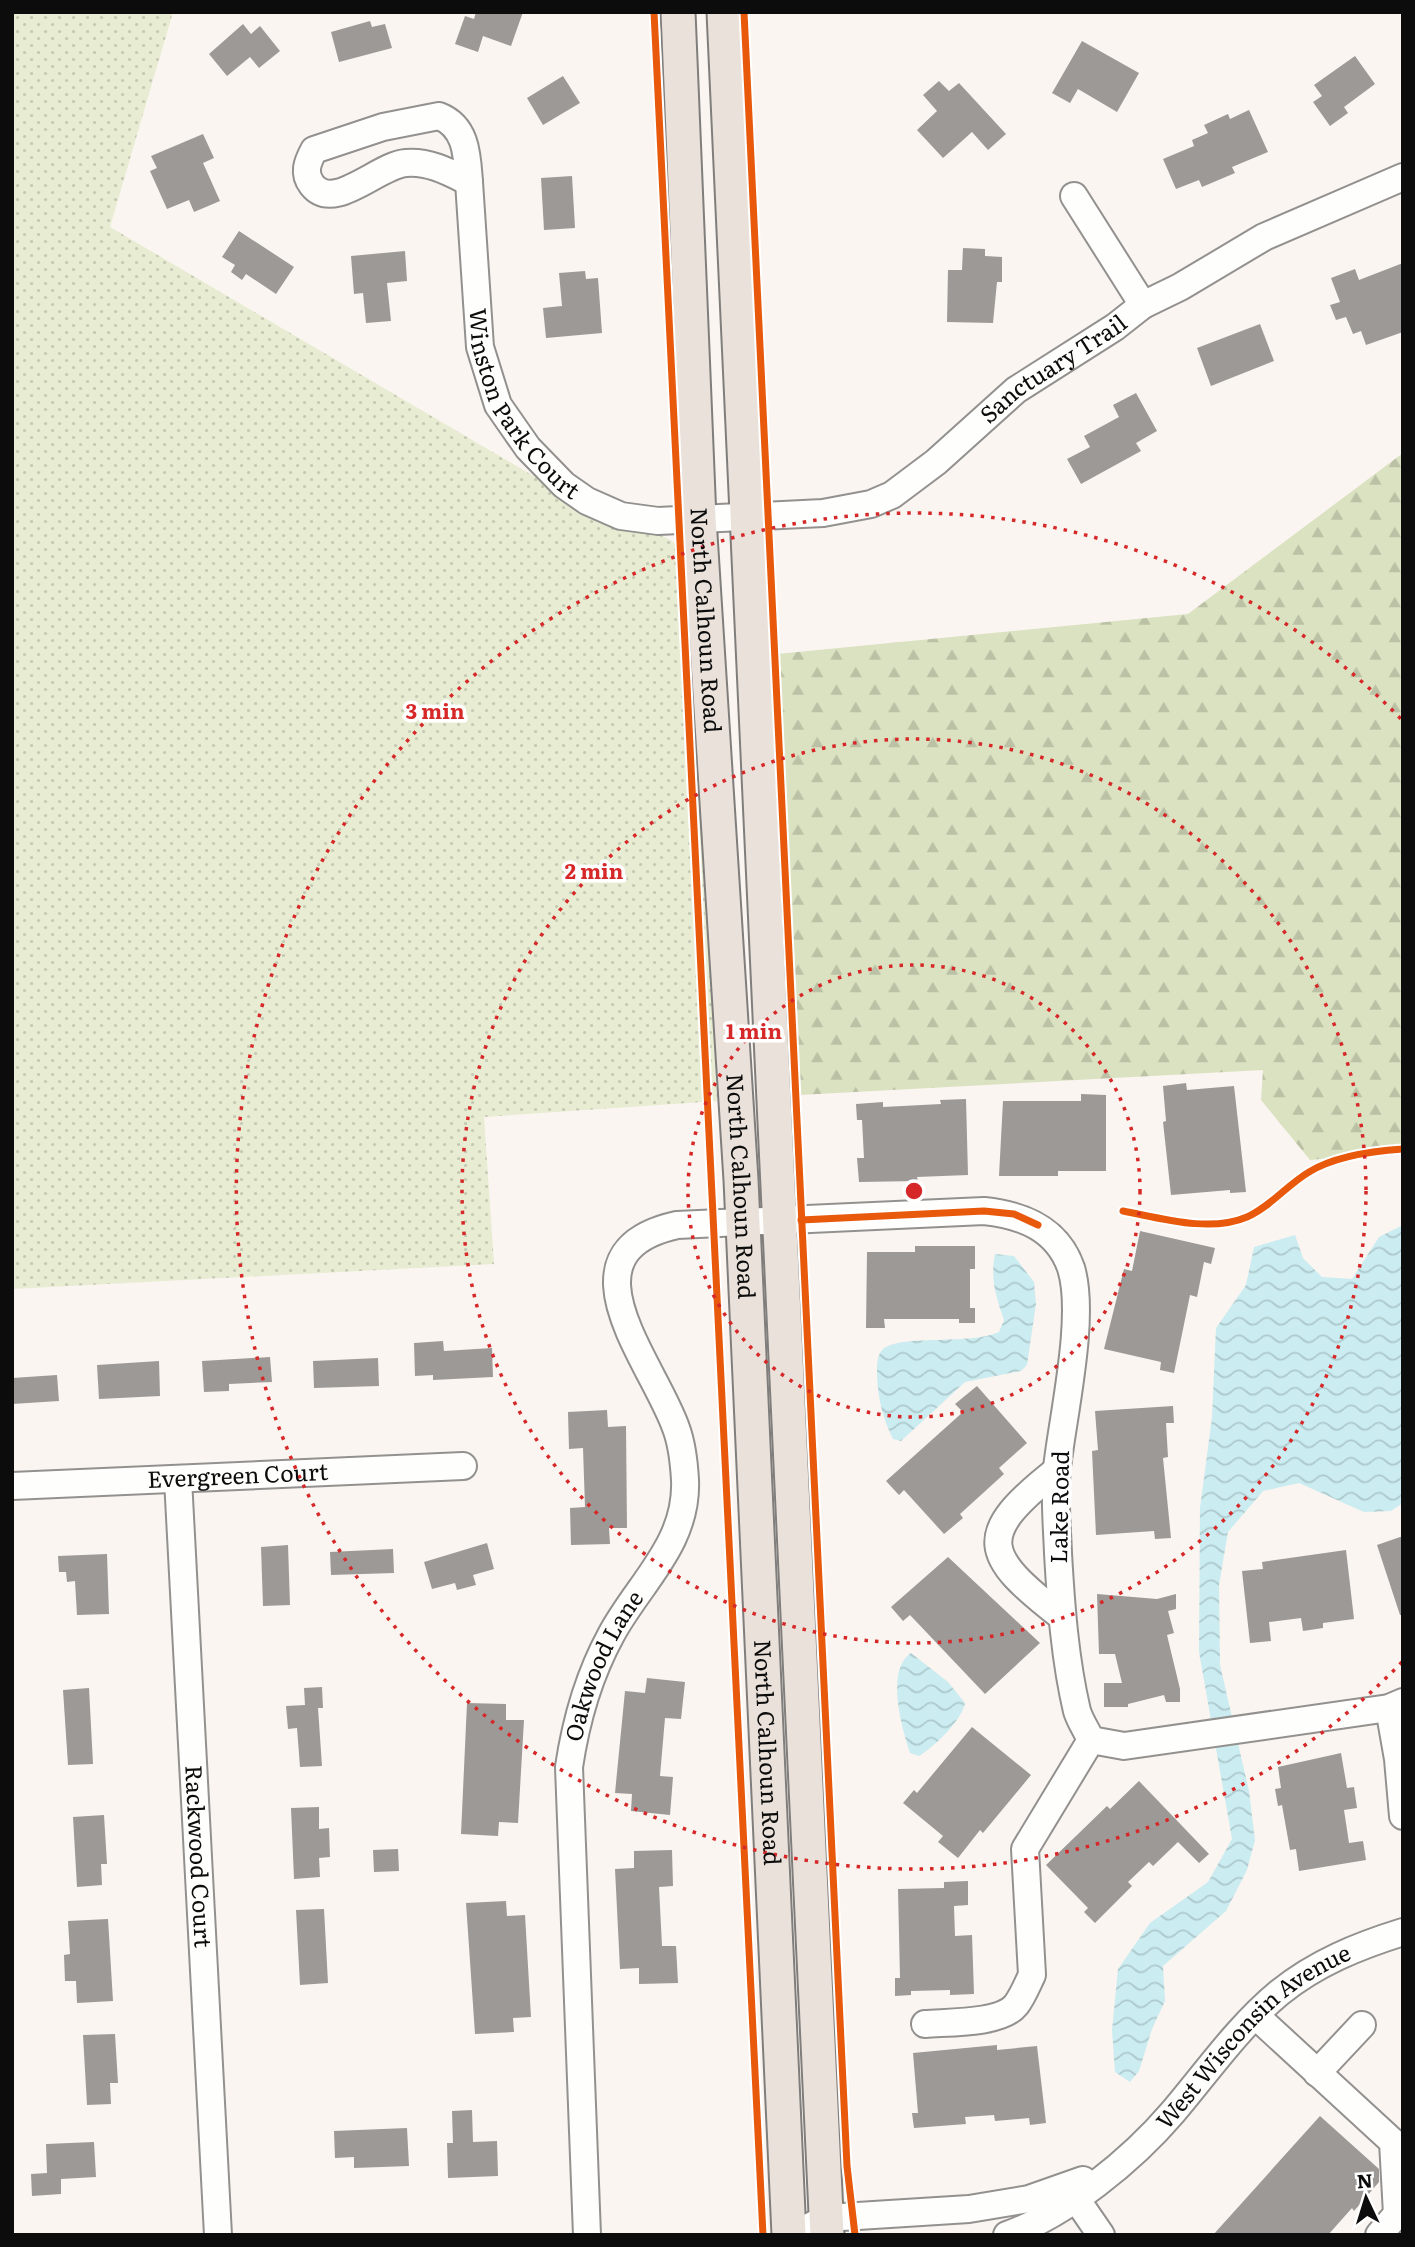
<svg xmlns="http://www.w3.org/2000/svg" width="1415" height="2247" viewBox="0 0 1415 2247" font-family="Literata,serif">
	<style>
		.forest { fill: url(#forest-firs) }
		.park { fill: url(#park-dots) }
		.water { fill: url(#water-waves) }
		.building { fill: #9d9996 }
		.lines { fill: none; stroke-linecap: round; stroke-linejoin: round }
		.minor-casing { stroke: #93918f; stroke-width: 30 }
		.major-casing { stroke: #807e7c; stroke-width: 37 }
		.minor { stroke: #fefefd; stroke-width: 26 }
		.major { stroke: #eae2da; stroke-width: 33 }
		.cycleway-casing { stroke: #fff; stroke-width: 11 }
		.cycleway { stroke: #e8590c; stroke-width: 7 }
		.ring { fill: none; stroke: #d62828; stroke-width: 3.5; stroke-dasharray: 3.5 7 }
		.labels { text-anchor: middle; stroke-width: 7; stroke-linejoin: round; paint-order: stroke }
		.street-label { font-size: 23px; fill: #0c0c0c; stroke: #fff }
		.centre { fill: #d62828; stroke: #fff; stroke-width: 3.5 }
		.ring-label { font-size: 21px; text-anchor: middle; font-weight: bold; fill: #d62828; stroke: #fff; stroke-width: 7; stroke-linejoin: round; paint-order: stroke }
	</style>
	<defs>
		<pattern id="forest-firs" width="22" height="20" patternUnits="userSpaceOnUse" patternTransform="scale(1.75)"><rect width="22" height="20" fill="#dbe2c1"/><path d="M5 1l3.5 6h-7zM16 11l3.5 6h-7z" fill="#bbc1a5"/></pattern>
		<pattern id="park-dots" width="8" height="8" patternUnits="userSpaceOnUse" patternTransform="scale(1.75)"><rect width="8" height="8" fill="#e8ecd2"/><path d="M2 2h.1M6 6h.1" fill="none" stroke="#c6c9b3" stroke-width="1.8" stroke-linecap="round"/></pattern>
		<pattern id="water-waves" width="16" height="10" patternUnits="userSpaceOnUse" patternTransform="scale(1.75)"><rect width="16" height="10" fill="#cbecf0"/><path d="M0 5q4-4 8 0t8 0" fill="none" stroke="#adc9cd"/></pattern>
	</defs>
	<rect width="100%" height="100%" fill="#faf5f0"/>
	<polygon class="forest" points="1403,453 1403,1151 1310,1160 1261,1100 1263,1070 799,1095 777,654 1188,614"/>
	<path class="park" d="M12,12H173L110,227L603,517C632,528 678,531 691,563L717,1101L484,1117L494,1264L12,1289Z"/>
	<g class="water">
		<polygon points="1403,1225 1403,1503 1391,1511 1364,1512 1299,1483 1263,1491 1228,1532 1219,1585 1220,1665 1249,1791 1255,1840 1247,1870 1226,1911 1163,1966 1165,2001 1152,2029 1139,2071 1130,2082 1115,2072 1112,2030 1118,1969 1150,1923 1208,1882 1232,1839 1199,1652 1200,1508 1212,1417 1216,1328 1246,1285 1254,1247 1295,1235 1303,1258 1322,1277 1352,1279 1379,1237"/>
		<path d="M995,1254L1014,1256L1034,1282L1036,1304L1027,1365L1021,1371L965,1382L901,1441L893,1439C883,1419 878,1399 877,1376C877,1366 876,1352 886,1347C907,1335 969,1345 999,1332L1004,1320C996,1297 990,1279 995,1254Z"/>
		<path d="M911,1653L948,1682L965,1703C962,1720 934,1747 919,1756L910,1753C902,1729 885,1670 911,1653Z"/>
	</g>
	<g class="building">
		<polygon points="476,12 523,12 511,46 483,36 478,52 455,44 465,16 474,19"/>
		<polygon points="370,21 372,27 385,24 392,48 339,62 331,32"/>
		<polygon points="243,24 251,34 260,26 280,51 259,68 250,57 227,76 209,54"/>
		<polygon points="1082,41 1139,73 1117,112 1078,89 1070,103 1052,93"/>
		<polygon points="1355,56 1375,84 1344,107 1348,113 1330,126 1313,102 1322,96 1314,85"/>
		<polygon points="563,76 580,103 543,125 527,98"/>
		<polygon points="939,81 949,91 959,83 1006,134 988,150 972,132 943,158 917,130 937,111 923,95"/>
		<polygon points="1249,110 1268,152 1232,167 1235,173 1202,187 1199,180 1176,189 1163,159 1194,146 1192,140 1208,133 1204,125 1228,114 1230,119"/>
		<polygon points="203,134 214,158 203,163 220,201 194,212 189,200 167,209 150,171 157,168 151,156"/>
		<polygon points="572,176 575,228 544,230 541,178"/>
		<polygon points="239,231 294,267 276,294 246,274 242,280 231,272 235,265 222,257"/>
		<polygon points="963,248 985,249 985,256 1002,257 1002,282 997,282 993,323 947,322 948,270 962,270"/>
		<polygon points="405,251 407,281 387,283 391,321 366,323 363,293 354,294 351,256"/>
		<polygon points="1403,263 1403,332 1366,345 1361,331 1353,334 1346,317 1336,320 1330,305 1340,302 1331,278 1355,269 1359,280"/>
		<polygon points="585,271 586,279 598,278 602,333 546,338 543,308 562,306 559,273"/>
		<polygon points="1260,324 1274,361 1211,386 1197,348"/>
		<polygon points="1136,393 1157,431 1136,443 1141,451 1081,484 1067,459 1090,447 1084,436 1119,417 1113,405"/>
		<polygon points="1186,1083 1187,1090 1234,1086 1246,1192 1230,1193 1230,1190 1171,1195 1163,1122 1166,1121 1163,1086"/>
		<polygon points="1081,1094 1106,1095 1106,1171 1058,1171 1058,1176 999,1176 1003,1101 1081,1101"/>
		<polygon points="966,1099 968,1175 917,1177 918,1181 859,1182 857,1158 864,1158 862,1120 857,1120 856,1104 883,1102 883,1107 941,1104 940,1100"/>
		<polygon points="1140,1231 1215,1248 1211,1264 1204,1262 1197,1297 1190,1295 1174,1373 1160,1370 1161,1362 1104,1349 1124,1269 1132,1271"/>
		<polygon points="915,1246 975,1246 975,1269 970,1269 970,1308 975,1308 975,1323 959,1323 959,1319 884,1319 885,1328 866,1328 867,1252 915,1252"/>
		<polygon points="443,1341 444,1351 492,1348 493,1377 433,1380 433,1375 415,1376 414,1343"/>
		<polygon points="270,1357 272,1382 229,1384 229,1391 204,1392 202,1361"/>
		<polygon points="378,1358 379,1386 314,1388 313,1361"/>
		<polygon points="159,1361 160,1396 99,1399 97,1365"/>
		<polygon points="57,1375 59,1401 12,1404 12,1378"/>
		<polygon points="977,1386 1027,1443 999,1468 1004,1474 960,1514 963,1518 944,1534 904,1490 899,1495 886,1481 963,1412 955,1404"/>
		<polygon points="1173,1406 1174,1423 1166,1423 1168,1457 1163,1458 1171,1538 1155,1539 1154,1531 1096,1535 1092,1451 1098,1450 1095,1411"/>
		<polygon points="607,1410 608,1427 626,1426 627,1528 609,1528 610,1544 571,1545 570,1508 585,1507 583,1448 569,1449 568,1412"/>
		<polygon points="1403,1536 1403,1615 1400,1615 1377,1545"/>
		<polygon points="487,1543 494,1569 473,1575 476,1585 457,1590 455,1583 432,1589 424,1562"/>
		<polygon points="288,1545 290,1605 263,1606 261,1547"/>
		<polygon points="393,1549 394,1573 331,1575 330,1552"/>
		<polygon points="1346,1550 1354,1619 1323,1623 1323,1628 1303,1631 1301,1618 1269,1622 1271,1641 1250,1643 1242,1571 1263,1569 1262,1562"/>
		<polygon points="107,1554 109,1614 77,1615 75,1581 67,1582 66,1572 59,1572 58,1556"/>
		<polygon points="948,1557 1040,1643 985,1694 910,1615 903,1621 891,1607"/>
		<polygon points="1097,1594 1157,1599 1176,1594 1176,1609 1168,1611 1174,1633 1167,1635 1180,1689 1180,1702 1166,1702 1164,1695 1128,1704 1128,1707 1104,1707 1104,1683 1122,1683 1115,1654 1099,1654"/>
		<polygon points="647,1678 685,1682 681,1719 665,1718 660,1776 673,1777 670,1815 631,1811 632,1794 615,1793 625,1691 645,1693"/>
		<polygon points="322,1687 323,1708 318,1708 322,1766 300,1767 297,1728 288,1729 286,1706 305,1705 304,1688"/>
		<polygon points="89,1688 93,1764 68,1765 63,1690"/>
		<polygon points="467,1703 506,1704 506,1720 524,1720 518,1823 499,1822 498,1836 461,1834"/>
		<polygon points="972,1727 1031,1775 983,1833 980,1830 958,1858 938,1842 943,1836 903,1803 914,1790 917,1793"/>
		<polygon points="1341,1753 1347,1788 1354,1787 1357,1808 1344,1810 1349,1843 1363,1841 1366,1860 1299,1871 1296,1849 1290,1850 1282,1805 1278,1806 1275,1789 1281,1788 1278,1767"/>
		<polygon points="1139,1781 1209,1854 1199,1863 1178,1842 1153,1866 1149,1862 1128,1882 1132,1886 1095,1923 1084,1912 1088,1908 1046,1865 1107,1806 1110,1809"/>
		<polygon points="319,1807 319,1829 329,1828 330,1857 319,1858 320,1877 294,1879 291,1808"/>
		<polygon points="104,1815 107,1864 101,1864 102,1885 77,1887 73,1817"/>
		<polygon points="398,1849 399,1871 374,1872 373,1850"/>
		<polygon points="672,1850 673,1886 659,1887 662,1946 676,1946 678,1983 639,1984 639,1968 620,1969 615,1869 634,1868 634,1851"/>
		<polygon points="968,1881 968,1905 954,1906 955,1936 972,1935 974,1994 950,1995 950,1990 911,1991 911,1995 895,1996 895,1978 900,1978 898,1889 944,1888 944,1882"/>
		<polygon points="506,1901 507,1916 525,1915 531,2017 513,2018 514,2032 475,2034 466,1903"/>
		<polygon points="324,1909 328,1983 300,1985 296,1910"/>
		<polygon points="108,1919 113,2001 77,2003 76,1981 65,1981 64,1955 70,1954 68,1921"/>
		<polygon points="115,2034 118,2083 110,2083 111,2104 87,2105 83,2035"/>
		<polygon points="997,2045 997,2050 1037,2046 1046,2123 1030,2125 1029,2118 995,2121 994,2115 965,2117 966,2124 914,2128 912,2113 918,2113 913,2053"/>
		<polygon points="472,2110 473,2142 497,2141 498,2176 448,2178 447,2143 453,2143 452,2111"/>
		<polygon points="1320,2116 1379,2169 1379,2182 1354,2211 1352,2208 1328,2235 1213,2235"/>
		<polygon points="407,2128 409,2166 354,2168 354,2157 335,2158 334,2131"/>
		<polygon points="94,2142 96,2177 61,2179 61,2194 32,2196 31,2174 47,2173 46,2144"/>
	</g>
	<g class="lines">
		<g class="minor-casing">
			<g id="minor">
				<path d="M439,116C467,127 467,156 469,182C449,172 429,161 406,163C378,165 334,213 312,185C303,173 307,163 314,150L383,127Z"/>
				<path id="s1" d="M469,182L480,347L498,405L528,448L564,485L587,501L621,516L658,521L823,513L871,504L892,495L936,462L1016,390L1115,327L1143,305L1180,287L1264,237L1403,177"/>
				<polyline points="1074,196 1143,305"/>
				<path d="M1057,1470C974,1535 982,1555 1062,1617"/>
				<path id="s2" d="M178,1479L218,2235"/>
				<path id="s3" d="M12,1486L463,1466"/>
				<polyline points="1389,1708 1398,1759 1403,1816"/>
				<polyline points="1256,2016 1393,2142 1397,2214 1379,2235"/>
				<path d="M925,2024C948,2022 1001,2024 1016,2005C1023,1996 1027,1985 1032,1975L1025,1849L1091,1740"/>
				<polyline points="1317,2073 1362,2025"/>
				<polyline points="1068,2187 1101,2235"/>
				<path id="s4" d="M587,2235L569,1767C576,1720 588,1677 611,1635C638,1584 688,1544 685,1480C684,1462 682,1444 676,1428C653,1362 555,1252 677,1225L984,1211C1022,1215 1057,1228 1071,1268C1086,1316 1063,1415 1057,1468C1054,1496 1057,1525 1058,1553C1061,1606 1065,1660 1077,1711C1080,1721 1087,1731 1091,1740L1124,1746L1389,1708L1403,1702"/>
				<polyline points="794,2235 826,2218 969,2209 1029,2199 1083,2180"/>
				<path id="s5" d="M1007,2235C1066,2214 1132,2160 1173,2112C1207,2072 1238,2027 1279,1993C1316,1963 1358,1946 1403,1932"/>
			</g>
		</g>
		<g class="major-casing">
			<g id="major">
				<path id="s6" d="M678,12L699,519L741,1180L789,2235"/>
				<path d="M724,12C762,753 787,1494 827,2235"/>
			</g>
		</g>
		<use href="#minor" class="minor"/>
		<use href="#major" class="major"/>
		<g class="cycleway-casing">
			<g id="cycleway">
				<polyline points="654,12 763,2235"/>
				<polyline points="744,12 847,2166 855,2235"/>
				<path d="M1123,1211C1160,1218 1210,1233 1247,1217C1270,1207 1287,1185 1309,1172C1335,1156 1372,1151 1403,1149"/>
				<polyline points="801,1220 984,1211 1014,1214 1038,1225"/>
			</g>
		</g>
		<use href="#cycleway" class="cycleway"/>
	</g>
	<g class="ring">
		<circle cx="914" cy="1191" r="226"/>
		<circle cx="914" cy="1191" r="452"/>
		<path d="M1402 1662A678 678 0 1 1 1402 720"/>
	</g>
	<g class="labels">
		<g class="street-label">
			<text dy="8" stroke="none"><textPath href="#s1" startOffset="875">Sanctuary Trail</textPath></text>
			<text dy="8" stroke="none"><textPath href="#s1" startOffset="236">Winston Park Court</textPath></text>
			<text dy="8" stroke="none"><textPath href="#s6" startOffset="609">North Calhoun Road</textPath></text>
			<text dy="8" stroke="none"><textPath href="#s6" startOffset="1176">North Calhoun Road</textPath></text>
			<text dy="8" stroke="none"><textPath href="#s3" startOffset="226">Evergreen Court</textPath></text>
			<text transform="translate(1060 1507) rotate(-89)" y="8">Lake Road</text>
			<text dy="8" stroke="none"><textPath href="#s4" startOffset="576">Oakwood Lane</textPath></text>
			<text dy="8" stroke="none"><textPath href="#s6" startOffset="1743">North Calhoun Road</textPath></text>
			<text dy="8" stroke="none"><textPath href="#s2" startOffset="378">Rackwood Court</textPath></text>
			<text dy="8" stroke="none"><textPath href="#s5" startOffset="320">West Wisconsin Avenue</textPath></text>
		</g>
	</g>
	<circle cx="914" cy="1191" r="10" class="centre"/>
	<g class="ring-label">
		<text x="435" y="719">3 min</text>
		<text x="594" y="879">2 min</text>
		<text x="754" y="1039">1 min</text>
	</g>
	<rect width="1415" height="2247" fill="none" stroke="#0c0c0c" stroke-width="28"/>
	<g transform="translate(1366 2198) rotate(356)" stroke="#ffffff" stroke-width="5" paint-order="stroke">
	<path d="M0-5L12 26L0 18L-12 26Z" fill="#0c0c0c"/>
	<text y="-10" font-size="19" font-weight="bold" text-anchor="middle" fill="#0c0c0c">N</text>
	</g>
</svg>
